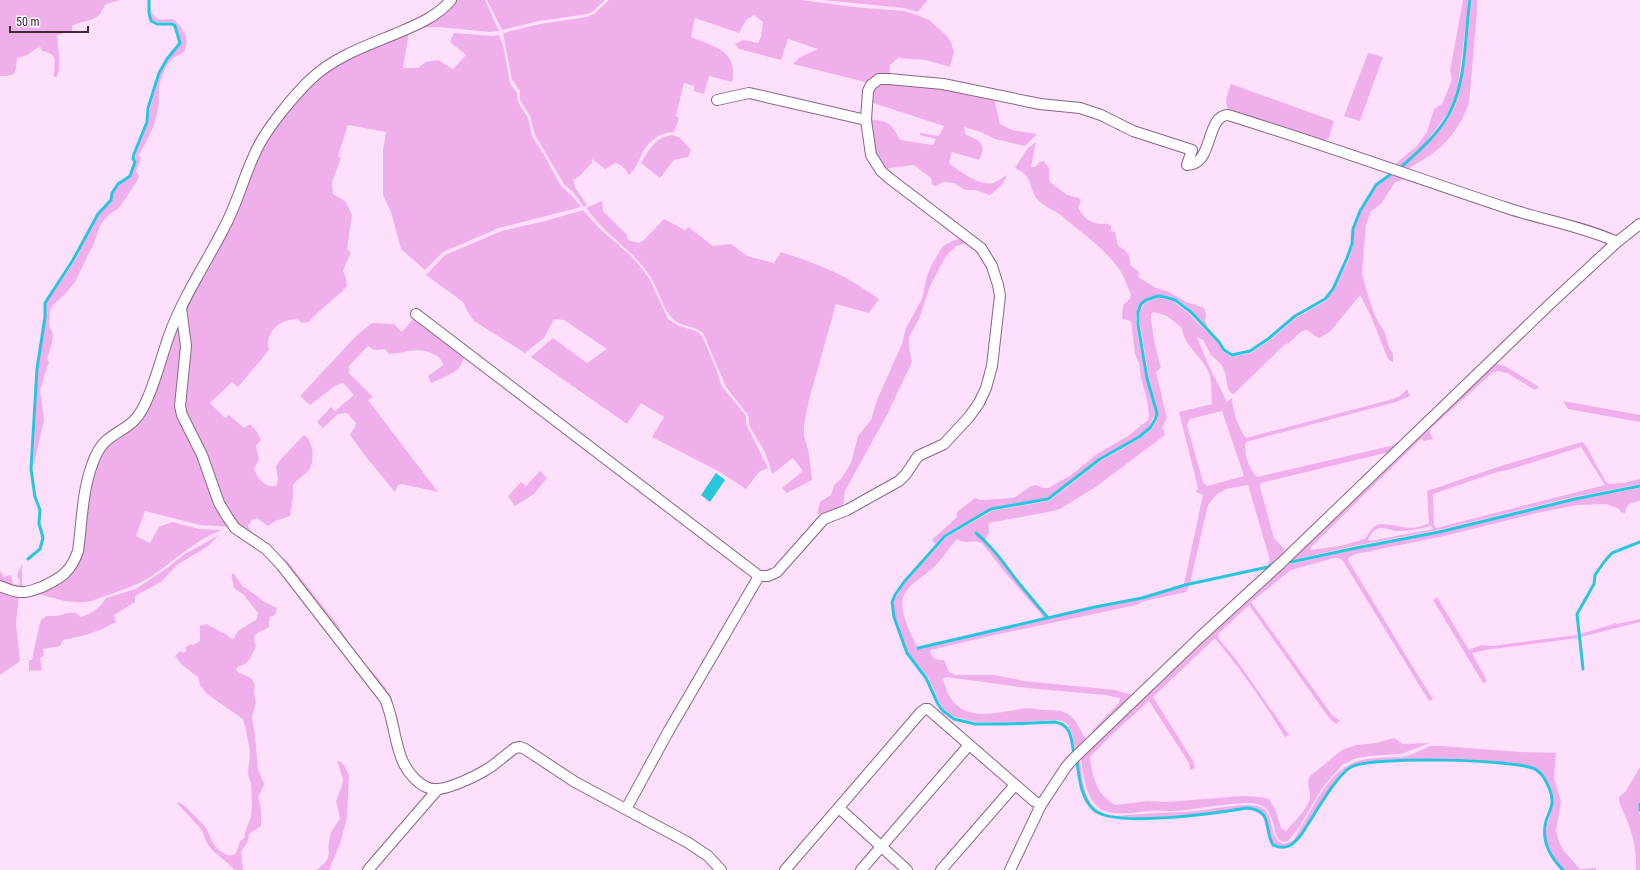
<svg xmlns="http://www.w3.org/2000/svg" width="1640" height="870" viewBox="0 0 1640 870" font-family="'Roboto Condensed',sans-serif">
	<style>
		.green { fill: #efafeb; fill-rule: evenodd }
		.water { fill: #26c7dc }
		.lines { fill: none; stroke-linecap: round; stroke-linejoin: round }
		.stream { stroke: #26c7dc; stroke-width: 3 }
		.minor-casing { stroke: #876685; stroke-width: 12 }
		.minor { stroke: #fff; stroke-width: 10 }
	</style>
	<rect width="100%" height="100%" fill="#fedffc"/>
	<g class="green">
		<path d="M0,0H120L106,4C103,7 102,12 99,15C92,22 80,21 72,26V31L57,35C58,50 62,62 57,77H54C53,64 61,54 42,51L40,46L27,55L17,58L16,69L14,74L7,76H0Z"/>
		<polygon points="454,0 485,0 499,31 490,32 439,27 414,28"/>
		<polygon points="487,0 605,0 592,12 587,14 539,21 502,30"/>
		<path d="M609,0H801L853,7L904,11L917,15L929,20L946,35L951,42L954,52L950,67L926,60L898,58L890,65L889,76L869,83L793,64L800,57L818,49L788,39L781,60L739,49L735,44L743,40L758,43L761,37L763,22L754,15L746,20L739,33L695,18L691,37C714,47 739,50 732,82L709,76L704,94L694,91V86L684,83L676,116L679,118L674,132C663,131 650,140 644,150C639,159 637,168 629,175C625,169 622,164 615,163L605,169L592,159V163C585,169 582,176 573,180L576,189L587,205L584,207L573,192L564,184L535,135L530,116L520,100V91L512,80L503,33L540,24L587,17L594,14Z"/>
		<polygon points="823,0 927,0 927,1 918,12 904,8"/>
		<polygon points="1463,0 1469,0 1457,92 1451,109 1423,146 1399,167 1394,165 1417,146 1427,132 1434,109 1442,104 1452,80 1450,71"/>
		<path d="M1472,0H1477V13L1469,103C1461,126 1447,145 1426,158C1419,163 1411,165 1406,172L1399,170C1419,152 1440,134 1453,111C1466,86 1467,30 1472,0Z"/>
		<path d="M149,5C154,20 158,21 173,19C180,25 189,36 186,46C185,55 177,54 171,60C166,65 164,72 161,79C158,87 159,95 159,103C157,122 149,138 139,154L141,159L136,171L139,176L137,181L119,208L107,216L100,226L94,243L75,282L66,293L53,305L50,310L49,325L53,334L52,343L47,359L49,362L40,390L44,420L33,469L38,369L46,317V303L75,261L99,214L112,201L113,194L119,185L131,177L136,162L135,159L136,154L148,122L150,109L160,74L168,60L181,43L176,26L172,22H157L152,20Z"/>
		<path d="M409,32L403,68H418L426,62L438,60L453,69L466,55L450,42L454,33L493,36L499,35L503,45L510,83L517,93L518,102L528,118L532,136L544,155L561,186L571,195L581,207L499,228L443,252L425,270L401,249L391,212L383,195V150L386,132L348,125L338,156L341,158L332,182L333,194L346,202L352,215L347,249L351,252L343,271L346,278L347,286C335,300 321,307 309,322L302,323L299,320C282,317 264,332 269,350L238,387L232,382L210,403L225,418L229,415L244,428L250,424L257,432L261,440L256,446L259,459L254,469C258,479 265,488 276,486L278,479L276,467L280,460L304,435C314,442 315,460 309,470C305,476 297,479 293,485V497L290,516L275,521L268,526L257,518L252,520L248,526L252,533L288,562L337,624L355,653L378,678L391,696L393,704L391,710L305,591L232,521L183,412L184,310L261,145L285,115L309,87L332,66Z"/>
		<polygon points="1368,53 1383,57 1360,121 1344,116"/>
		<path d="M876,83L925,84L994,98L1000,124L1012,130L1037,134L1025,146L995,139L981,132L964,127L966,135C980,140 987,144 979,160L952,152L949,163C959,171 980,186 993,183C997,182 1003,177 1007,175L1003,184L990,195L976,190H965L954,183L943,182L936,186L932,185L931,178L914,165L883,169L876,161L869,119C889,122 890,121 900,140L933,145L936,139L920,135V133L939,136L944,126L870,102V92Z"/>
		<path d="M1231,84L1334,121L1329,138L1321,142L1229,110C1223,102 1228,93 1231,84Z"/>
		<path d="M673,135L680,138L691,150L688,157L674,160L660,178L641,163C649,150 656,136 673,135Z"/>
		<path d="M1036,142L1031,167H1035L1040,162L1044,161L1049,168V179L1051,183L1067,195L1079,198L1081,202L1078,207C1083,217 1089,223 1101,224C1106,224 1107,223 1111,226V231L1115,232L1118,246C1126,250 1131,255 1130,265L1139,272L1138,277L1156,288L1169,292L1186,302L1204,308L1206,314L1205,320L1208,328C1195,314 1176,290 1153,296C1145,298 1138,303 1137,312C1134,322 1138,335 1140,345C1144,368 1149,391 1155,414L1149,427L1139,436L1099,458L1047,498L991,508L945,534L935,544L932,540L957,517V512L975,498L981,500L1014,498L1031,486L1036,485L1043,488H1048L1070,476L1097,454L1128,436L1148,420L1149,414L1147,400L1141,378L1139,363L1135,354L1131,321L1122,319L1123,305L1130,299L1131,294C1127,287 1125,279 1121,272C1107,250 1083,234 1063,217C1055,210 1044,207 1037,199C1028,187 1033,175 1015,168L1027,149Z"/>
		<path d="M1392,175L1404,179L1395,182L1381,204L1371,211L1366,225L1363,261L1362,274L1368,295L1375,316L1385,333L1389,347L1393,354V362L1388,359L1370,314L1360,295L1330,332L1319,338L1315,336L1307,330C1297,331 1294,342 1284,345L1234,394H1232L1228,389L1225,372L1221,364L1211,355L1203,340L1197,337L1209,366L1227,402L1232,398C1233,412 1238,427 1246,438L1393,399L1400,396L1407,389L1410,396L1396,402L1246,442C1243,453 1249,469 1257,477L1399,444L1393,451L1261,483L1260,487L1274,538L1284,549L1283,554L1267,566L1270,560L1248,485L1226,489L1217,494L1208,505L1190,583L1184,584L1203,495L1196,492L1198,488L1179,412L1212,404C1211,396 1212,383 1210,376C1206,360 1182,344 1182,328L1167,316L1154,312L1151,314C1152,333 1156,350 1161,368L1156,372L1167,418L1162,427L1165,435L1097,486L1060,509L1048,512L989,523V533L985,540L975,533L985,541L1007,567L1017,582L1047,618H1042V615L1007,575L982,543C971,539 967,545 957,539C948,548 942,560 933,568C924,576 911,583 905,593C896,607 912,636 918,649L1095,608L1142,599L1190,584L1186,592L1144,601L1136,605L999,634L930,650C932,659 936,660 944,660L949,672L955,675H994L1024,681L1115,690L1132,695L1159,674L1076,753L1072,734L1068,725L1063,721L1055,720L1008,723L976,722L955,717L944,710L940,703L928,677L908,652L895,617L893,602L905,583L947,537L992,511L1049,501L1101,461L1141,438L1151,430L1157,421L1158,413L1149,378L1140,324V312L1143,306L1146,302L1158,298L1165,299L1174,302L1189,314L1218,343L1223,352L1231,357L1251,353L1269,341L1296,318L1326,301L1334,290L1349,259L1353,245L1354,230L1361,211L1377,186ZM1222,411L1244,476L1207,486L1203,482L1187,425L1190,419ZM946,677L1028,688L1105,695L1120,698L1119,703L1093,730L1090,736L1086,739C1079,730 1078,719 1066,713C1060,710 1052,710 1045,710C1037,709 1028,708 1020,709C997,713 965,722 950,697C947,692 945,685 943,679Z"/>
		<path d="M602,201L603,211L627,235L628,240L639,243L644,240L664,219L685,230L688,227L713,246L731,244L747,256L774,263L781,252C799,258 817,264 834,272C850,279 864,289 879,299L869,313L836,304L809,400L804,426V436L809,453L812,480L787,493L782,488L803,471L793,458L772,474L765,452L751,429L749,423L748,415L726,387L703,333C694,325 681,327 673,319C662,308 659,291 651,278C639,258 621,245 604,229C598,223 592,215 586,208Z"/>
		<polygon points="583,210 601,230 630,255 640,266 650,280 668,319 679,326 696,331 702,336 717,371 721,385 746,416 746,424 768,468 759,472 746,489 720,472 652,437 664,417 641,403 627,424 531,357 553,338 587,363 607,349 564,320 554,319 544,338 525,353 474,321 469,314 463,302 426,275 445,255 502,231 545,221"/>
		<polygon points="964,237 970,242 956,246 946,256 931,284 919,319 909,337 909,348 912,362 888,413 845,491 843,509 824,518 817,513 820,502 831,495 834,485 841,479 851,463 858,436 871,420 877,400 902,344 906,328 922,299 927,276 932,264 943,246 952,241"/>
		<path d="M414,318L465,357C462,361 462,364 459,368C458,371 436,381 431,383L428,376L443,365C442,359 439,357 433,354C418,346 405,353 389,354L385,349L374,350L368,346L349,366V373L373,397L368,400L438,492L402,484L398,485L395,492L366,457L350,435C352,430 355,429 356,423L347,413L338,414L323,428L317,422L331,407L335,411L354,395L343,383L335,386L310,405L300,396L357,335L372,323L394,324L402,332Z"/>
		<path d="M179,322L184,349L177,399L233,527L200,525L145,511L136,536L150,543L159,527L172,522L199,529L222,530C192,541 172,564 145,580C133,587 119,591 105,596C98,598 92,602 85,602C70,604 52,597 37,594L70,573L92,473L106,445L141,417Z"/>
		<path d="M1493,363L1505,366L1539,387L1535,390L1507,373L1498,371L1492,373L1430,429V433L1433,439L1424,441L1421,439L1311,547L1310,550L1340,546L1365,539C1369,533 1372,526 1379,524C1399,524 1410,533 1429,523L1427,491L1504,465L1582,442L1586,446L1606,482L1609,484L1624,483L1640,479V484L1573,497L1438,530L1354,546L1292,560L1290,559ZM1581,447L1605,485L1436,528L1434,525L1433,494L1494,473L1511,469ZM1431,526L1433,529L1370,541L1368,540C1378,519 1386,532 1403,531C1412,531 1422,528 1431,526Z"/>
		<polygon points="1563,401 1640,415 1640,422 1568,409"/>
		<polygon points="540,471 547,478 534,494 515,506 508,496 521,482 526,486"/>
		<path d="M1640,488V500C1632,504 1626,502 1625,513L1621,512L1619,509L1606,504L1577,505L1537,513L1444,536L1356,554L1349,557L1348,560L1411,664L1433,699L1429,701L1343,561L1339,558H1334L1291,570L1251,602L1332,715L1340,721L1336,724L1329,718L1249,605L1218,634L1219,639L1238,662L1289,735L1285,737C1264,702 1241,670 1215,638L1153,697L1193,761L1195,768L1190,770L1189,763L1149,701L1110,736L1090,757C1092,776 1097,796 1116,805L1148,801L1167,802L1242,796L1261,797L1269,799L1275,809L1281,828L1286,831C1294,821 1308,810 1310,797C1311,788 1305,786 1310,776L1342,750L1356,745L1376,743L1394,738L1403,744L1430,743L1401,754L1368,756L1354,759L1342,765L1323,787L1297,830L1288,841C1268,847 1281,809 1257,804C1241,801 1222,806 1205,807C1193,809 1181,811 1169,811C1163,811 1156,810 1150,811C1133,812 1108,819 1095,804C1084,791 1083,770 1080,754L1287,561L1291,564L1356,549L1439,533L1576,500Z"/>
		<path d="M219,535L208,546L177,565L161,582L135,596V602L114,615L116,622L102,629L86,635L63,640L60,646L43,649L44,656L40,658L42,670L29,671V660H32L39,626L41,620L46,616C49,616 52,616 56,616C64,615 75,608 80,617C92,614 99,609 106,598L136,589L167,568L185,554Z"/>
		<polygon points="22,564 22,584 26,591 0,584 0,571 4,577 11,575 13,584 19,585 20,582 17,575"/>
		<path d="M232,573L235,575L243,587L246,588L263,601L277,608L275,615L269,617V627C260,633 250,632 256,646C253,652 251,660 245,664C241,666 239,665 236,669L239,673L245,675L252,679L255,685L254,692L256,703L252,717L255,735L258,770L264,784L258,798C262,808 261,815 261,826L249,834L248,841L241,852L243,870H234C227,860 213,854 207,843C204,838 204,833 201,829L177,803L179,802C188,808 199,820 206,828C209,833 210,838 213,843C217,850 229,860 236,853L240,841L244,838L245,833L251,816L252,806L251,784L248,774L250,751L246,730L243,719L207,694L200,685L198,677L181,664L175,656L180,651L184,653L186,651V647L191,644L193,645L200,641V626L206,624L227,635L232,639L234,638L238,631L257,619L258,613L243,594L234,588L232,579Z"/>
		<polygon points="0,589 19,594 16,624 20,661 0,675"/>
		<polygon points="1437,597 1469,650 1481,645 1492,646 1577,635 1578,638 1485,650 1472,653 1487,681 1483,683 1433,600"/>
		<polygon points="1640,619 1640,622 1581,637 1580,634 1611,625 1615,623 1617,624"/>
		<path d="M1430,746H1441L1520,752L1556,753L1554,778L1561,802L1556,831L1560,844L1564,851L1580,869L1596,868V870H1564C1556,862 1549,852 1546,841C1544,828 1551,817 1553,804C1555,790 1544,771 1530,767C1497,762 1366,750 1343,771C1336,778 1331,788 1326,796C1316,812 1306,828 1295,842C1290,846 1286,848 1280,847C1266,845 1271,824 1264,814C1260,809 1253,808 1247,808C1219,812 1115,826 1096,810C1081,799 1080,776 1078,760L1080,761C1082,774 1083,794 1092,805C1096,809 1102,813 1107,815C1119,817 1132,814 1144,814C1161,812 1178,813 1195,811C1215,809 1237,803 1256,806C1278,809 1265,838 1284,844L1293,841C1311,814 1327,767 1362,760C1375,757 1388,758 1401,757C1410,756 1421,750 1430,746Z"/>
		<path d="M339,761L344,765L349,775L347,818L340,844L329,870H317C336,854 325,855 330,836C332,829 337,824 340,818L336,801L342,786L343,779L338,764L337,762Z"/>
		<path d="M1640,767V800L1638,807L1640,816V870H1636C1637,852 1633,834 1626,818C1623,810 1619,805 1619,797L1626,791Z"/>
	</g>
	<polygon class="water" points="716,473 725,480 710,502 701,495"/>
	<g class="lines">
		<g class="stream">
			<path d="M1400,168C1418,152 1442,131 1452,108C1466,78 1465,34 1470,0"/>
			<path d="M976,533C993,547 1005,565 1018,582C1028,594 1038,606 1048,618"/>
			<polyline points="28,559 40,549 43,538 39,523 40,510 35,497 31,469 37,369 45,317 45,303 73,260 98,214 111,200 112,193 118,184 130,176 135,162 133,159 134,154 147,122 148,108 159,73 167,59 180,43 175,26 172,24 157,24 151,21 149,13 149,0"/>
			<polyline points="1291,562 1356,548 1439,532 1575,499 1640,486"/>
			<polyline points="918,648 1095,607 1142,598 1185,585 1268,567 1277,561"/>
			<polyline points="1583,669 1577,614 1594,584 1595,575 1604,562 1612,553 1640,542"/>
			<path d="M1074,754C1071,739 1072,725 1055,722L1008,724H975L954,719L943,711L938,704L926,678L907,653L894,617L892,602L895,595L904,582L945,536L991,509L1048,499L1100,459L1139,437L1150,428L1155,420L1157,414L1147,378L1138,325V312L1141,304L1146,300L1158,296L1165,297L1175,300L1191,312L1219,342L1224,350L1232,355L1250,351L1268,339L1295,316L1325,299L1333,289L1347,258L1352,244L1353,229L1360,211L1376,185L1391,174"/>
			<path d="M1077,762C1079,778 1081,798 1094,810C1114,828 1218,813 1247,808C1274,811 1263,828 1273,845C1286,851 1293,845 1301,835C1312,819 1336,775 1351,767C1371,756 1514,759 1535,769C1538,771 1540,773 1542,775C1547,782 1553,794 1552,803C1551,810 1548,815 1546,821C1541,840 1550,857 1563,870"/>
			<polyline points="1640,804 1640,810"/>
		</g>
		<g class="minor-casing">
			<g id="minor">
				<polyline points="717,100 749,93 866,120"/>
				<path d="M181,308L186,346L180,406L182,415L202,455L219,503L228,518L235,528L266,549L282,566L385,699C393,717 394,738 401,757C406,771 421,791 438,789C451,788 474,777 486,770C496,764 505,755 515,748L520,747L525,749L575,782L687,842L708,856L721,870"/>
				<polyline points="416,314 759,576 668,732 626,809"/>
				<path d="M759,576H768L777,572L824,519L847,510L899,481L906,474L918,456L944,444L969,417L979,403L986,388L992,366L1000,296L998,285L992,266L981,248L889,178L881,171L871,155L866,120L868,91L871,85L879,79H889L943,84L1040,104L1080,108L1101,115L1133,131L1192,150L1187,165C1214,165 1205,116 1228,115C1322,144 1414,177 1507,208C1543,220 1582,226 1617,242"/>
				<path d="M0,586C7,589 14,592 21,592C28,593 35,589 42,587C61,578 71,572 78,551C82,523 82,492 92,465C95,456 99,447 106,441C122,427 133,428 144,406C156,382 161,357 170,333C184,295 207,262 225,226C239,200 245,171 259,145C269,126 295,94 311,79C334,57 366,46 395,34C414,26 437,17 451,0"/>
				<polyline points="839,808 907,870"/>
				<polyline points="368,870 438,789"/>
				<polyline points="785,870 921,712 925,709 928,709 1034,801 1041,805"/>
				<polyline points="861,870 969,745"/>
				<polyline points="941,870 1015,785"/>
				<polyline points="1010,870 1041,805 1066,767 1073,759 1199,638 1281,563 1550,304 1617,242 1640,224"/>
			</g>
		</g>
		<use href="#minor" class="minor"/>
	</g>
	<path d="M10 26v6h78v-6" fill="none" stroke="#392b38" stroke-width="2"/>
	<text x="16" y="26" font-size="12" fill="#392b38" stroke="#fdf5fc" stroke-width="3" paint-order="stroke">50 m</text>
</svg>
